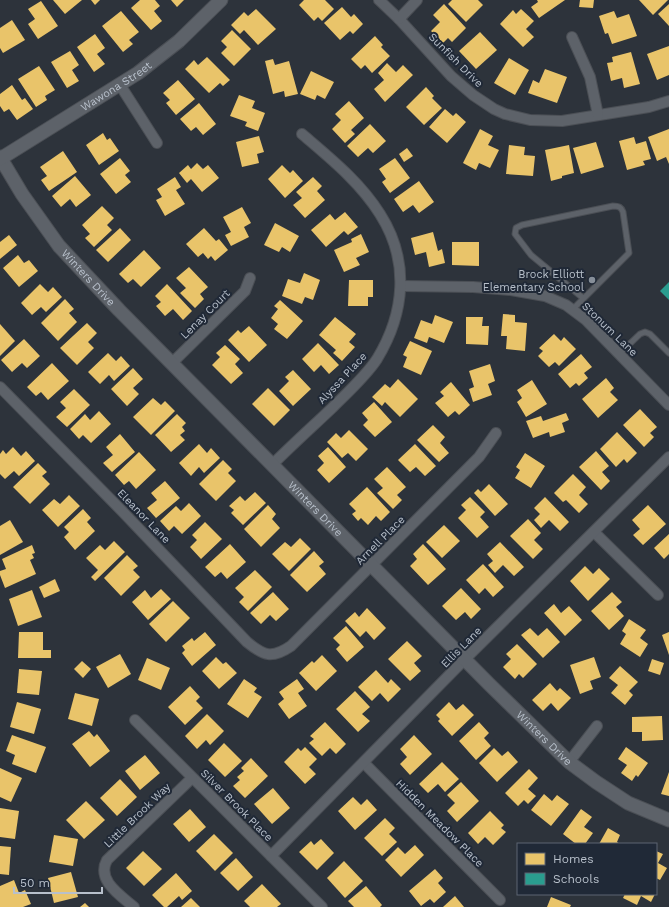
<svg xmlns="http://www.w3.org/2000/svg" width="669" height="907" viewBox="0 0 669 907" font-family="'Work Sans',sans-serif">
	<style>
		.homes { fill: #e9c46a }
		.schools { fill: #2a9d8f }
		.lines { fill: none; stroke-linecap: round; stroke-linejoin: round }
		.service-casing { stroke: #4b4f55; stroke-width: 7 }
		.minor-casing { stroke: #4b4f55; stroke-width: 12 }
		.tertiary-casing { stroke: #4b4f55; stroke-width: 15 }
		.service { stroke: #5d6269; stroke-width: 5 }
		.minor { stroke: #5d6269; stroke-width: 10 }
		.tertiary { stroke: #5d6269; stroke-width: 13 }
		.poi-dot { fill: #878f99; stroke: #202937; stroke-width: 1.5 }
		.labels { text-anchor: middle; stroke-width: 4; stroke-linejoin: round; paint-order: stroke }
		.street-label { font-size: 11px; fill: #b8c0cb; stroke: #202937 }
		.poi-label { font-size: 11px; fill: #b8c0cb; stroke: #202937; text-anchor: end }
	</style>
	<rect width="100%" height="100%" fill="#2d333b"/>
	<g class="homes">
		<polygon points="53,0 82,0 65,14"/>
		<polygon points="91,0 100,0 95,5"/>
		<polygon points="140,0 155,0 160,6 154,11 162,21 151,30 131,8"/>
		<polygon points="171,0 184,0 177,7"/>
		<polygon points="304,0 325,0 334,9 322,21 318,17 314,21 299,5"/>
		<polygon points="452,0 478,0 483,5 466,22 448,4"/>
		<polygon points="537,0 565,0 539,18 531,7 538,2"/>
		<polygon points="580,0 594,0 593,8 579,7"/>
		<polygon points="639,0 668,0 653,15"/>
		<polygon points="41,1 58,26 38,39 28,24 35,19 28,9"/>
		<polygon points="444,4 466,28 452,42 448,38 443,43 431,31 440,22 433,15"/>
		<polygon points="669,4 669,26 658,14"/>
		<polygon points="342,7 351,17 354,14 363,24 353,34 350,31 340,40 324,23"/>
		<polygon points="256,9 276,29 258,45 244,30 240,34 231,25 244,12 248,16"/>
		<polygon points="521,9 534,21 526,29 534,37 523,47 500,24 513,10 516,14"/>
		<polygon points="121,11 139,32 129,40 133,44 123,52 102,26"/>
		<polygon points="614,11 617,18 629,14 637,36 612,44 608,33 605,34 599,16"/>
		<polygon points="12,20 25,40 3,53 0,48 0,28"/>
		<polygon points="232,30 251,49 234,66 221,53 227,47 221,41"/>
		<polygon points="480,32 497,50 476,69 459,51"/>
		<polygon points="95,34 105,48 97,54 105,64 94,72 77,47"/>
		<polygon points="375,36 383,45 381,47 390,56 372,73 365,65 361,69 351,59"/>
		<polygon points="669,46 669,75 657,80 647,54"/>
		<polygon points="70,51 79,65 72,70 79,81 67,88 51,62"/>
		<polygon points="631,52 640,84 624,88 622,78 611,81 607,63 613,62 612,57"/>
		<polygon points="207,57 230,80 223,86 220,83 209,93 185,69 194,60 198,65"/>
		<polygon points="509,58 529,70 515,95 494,83"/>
		<polygon points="273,59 275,65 289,61 298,94 285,97 284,91 273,94 265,61"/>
		<polygon points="387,63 396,72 403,65 413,75 385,102 374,89 384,80 378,73"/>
		<polygon points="39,66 55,90 45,96 47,100 36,107 18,79"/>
		<polygon points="545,69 567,77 557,103 528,93 533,80 539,83"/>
		<polygon points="311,71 334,82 325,99 317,95 315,100 300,94"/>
		<polygon points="178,80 195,99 176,115 166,103 170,100 163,93"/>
		<polygon points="12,85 22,100 25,98 33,109 17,120 9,109 4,112 0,106 0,94"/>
		<polygon points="426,87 434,96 432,98 442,108 424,125 406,107"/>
		<polygon points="239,95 255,101 252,108 265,113 258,131 245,126 247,122 230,116"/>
		<polygon points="349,101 364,118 351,130 355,134 345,143 332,129 341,120 335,114"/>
		<polygon points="199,103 216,124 203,135 196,127 191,131 180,119"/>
		<polygon points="445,109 453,116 456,113 466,122 447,143 429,127"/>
		<polygon points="370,124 386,141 373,153 368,148 358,157 347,146"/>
		<polygon points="480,129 493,136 488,145 499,150 490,168 479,163 476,170 463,163"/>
		<polygon points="669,129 669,164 666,157 657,161 648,137"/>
		<polygon points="103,133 107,140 110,138 119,151 99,165 86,145"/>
		<polygon points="259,136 264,152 257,154 259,163 242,167 236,142"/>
		<polygon points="634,137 636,144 646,141 651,159 643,161 645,165 627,170 619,141"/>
		<polygon points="596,142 604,167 581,174 573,148"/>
		<polygon points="509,145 525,147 524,155 535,156 533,176 506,174"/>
		<polygon points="569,145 574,173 562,176 562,178 551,181 545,150"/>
		<polygon points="407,148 413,156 404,162 399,154"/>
		<polygon points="63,151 77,172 49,191 41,180 47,176 40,167"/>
		<polygon points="120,158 130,171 125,175 131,182 116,194 100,174"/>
		<polygon points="395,158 410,178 390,193 382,182 386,179 379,169"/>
		<polygon points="197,163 203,169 208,165 219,178 202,192 191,179 187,183 179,173 188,165 191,169"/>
		<polygon points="282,165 290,173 293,170 303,181 285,198 268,179"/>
		<polygon points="75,176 91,195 76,207 70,199 61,207 52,196"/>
		<polygon points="175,177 181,187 176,190 185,204 165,216 156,200 162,197 157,189"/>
		<polygon points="313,177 322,186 317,191 325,200 305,218 293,205 302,198 296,192"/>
		<polygon points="419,181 434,202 419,213 413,205 403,212 394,199"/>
		<polygon points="102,206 114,218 107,225 112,230 94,247 85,238 90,234 82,225"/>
		<polygon points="242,207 251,223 244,227 249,237 231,246 225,235 231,232 223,217"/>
		<polygon points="345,212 358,227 348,235 344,231 326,247 311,230 330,214 335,220"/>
		<polygon points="275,223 299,236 290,252 282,247 279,252 264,245"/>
		<polygon points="120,228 131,240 108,262 96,250"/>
		<polygon points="204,228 216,241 219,239 228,250 215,261 211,256 208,259 203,253 198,257 186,244"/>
		<polygon points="433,232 438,251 442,249 445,263 429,267 426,252 415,255 411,238"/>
		<polygon points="361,234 369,252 356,258 360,265 344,272 334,250 352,242 351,239"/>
		<polygon points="9,235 17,245 0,259 0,242"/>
		<polygon points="452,242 479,242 479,266 452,265"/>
		<polygon points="144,250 161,268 141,287 133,279 128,283 119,274"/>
		<polygon points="18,255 24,263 29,260 38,271 19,287 3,268"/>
		<polygon points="189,267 208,287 200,294 204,299 195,308 180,293 186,288 176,278"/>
		<polygon points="304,273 320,280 313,300 305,297 302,304 282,296 288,279 300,283"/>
		<polygon points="349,280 373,280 373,297 368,297 368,306 348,306"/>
		<polygon points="40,284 48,292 53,287 62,297 46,312 41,307 32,315 21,303"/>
		<polygon points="167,284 192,311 183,320 173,309 165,316 156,306 161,302 155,296"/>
		<polygon points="65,299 74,309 69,313 77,322 58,341 41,323"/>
		<polygon points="280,300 303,321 287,339 274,329 278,324 271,318 278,309 274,306"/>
		<polygon points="503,314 515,315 515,322 527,323 525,351 506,349 507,336 501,336"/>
		<polygon points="435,315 453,322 444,343 429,337 427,343 414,338 421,320 432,324"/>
		<polygon points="335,317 356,334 349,342 355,347 342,361 333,353 336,350 319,335"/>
		<polygon points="466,317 483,317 482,326 489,326 488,345 466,344"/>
		<polygon points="87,323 97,333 88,342 94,348 77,365 60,348"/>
		<polygon points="0,324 15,341 0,356"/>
		<polygon points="249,326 267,345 249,362 228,340 238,330 241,333"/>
		<polygon points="554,334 561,341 564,337 576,349 559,366 555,362 549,367 538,356 543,351 539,348"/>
		<polygon points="24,339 40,356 27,368 22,363 12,372 1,360"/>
		<polygon points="410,341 432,351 421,375 403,367 407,357 403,355"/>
		<polygon points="318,343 339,365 329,374 321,365 314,372 302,359"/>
		<polygon points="225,345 240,359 235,364 243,373 231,384 212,365 220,357 216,353"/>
		<polygon points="108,353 116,361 121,356 130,366 114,381 109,375 100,384 88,372"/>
		<polygon points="581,354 592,367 584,373 588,378 579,386 576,383 570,388 558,374"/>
		<polygon points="52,363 69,381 48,400 41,392 36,396 27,387"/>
		<polygon points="490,364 495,381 488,384 492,395 473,402 469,389 474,387 469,371"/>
		<polygon points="133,368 143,379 133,388 139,394 127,406 111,389"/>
		<polygon points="293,370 311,389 293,406 279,391 289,381 285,377"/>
		<polygon points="606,378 614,388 610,392 618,400 598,418 582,399"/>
		<polygon points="398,379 418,399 400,417 385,402 382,406 372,397 385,384 390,388"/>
		<polygon points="532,380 547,404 526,417 517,402 522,398 517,390"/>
		<polygon points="451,382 470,405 459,415 455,411 448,417 435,403 444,396 440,392"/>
		<polygon points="268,388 290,410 274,426 252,404"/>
		<polygon points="74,389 90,405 67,427 56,417 66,408 60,402"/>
		<polygon points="153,398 161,405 165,401 175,411 151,435 133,417"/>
		<polygon points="374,402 392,422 375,437 363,425 368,420 362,413"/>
		<polygon points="640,409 657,427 650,433 654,437 644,447 623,425"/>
		<polygon points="99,411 111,424 91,443 83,435 79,439 70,429 85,414 90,420"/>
		<polygon points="566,413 569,420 562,423 565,432 550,437 549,432 533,438 526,421 541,416 543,421"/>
		<polygon points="177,414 186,423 182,427 185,431 180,435 185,440 171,452 155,435"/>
		<polygon points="433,425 445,437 440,443 449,453 439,462 417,440"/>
		<polygon points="349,430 368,449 356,461 348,453 342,458 327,442 336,433 341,438"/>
		<polygon points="617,432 637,453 627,463 624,459 616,467 600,449"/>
		<polygon points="120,434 135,452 112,472 103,463 113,455 106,447"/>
		<polygon points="199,444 207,453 211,448 220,458 204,473 199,467 191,476 179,463"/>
		<polygon points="415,444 436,466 425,476 416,467 410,472 398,460"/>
		<polygon points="13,447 21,456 26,451 35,461 19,476 14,471 5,479 0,474 0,454 3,450 6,454"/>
		<polygon points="328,447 346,467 329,483 317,470 324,463 318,456"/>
		<polygon points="596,451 609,466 602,472 610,481 601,490 579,467"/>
		<polygon points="139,452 156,470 136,489 129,481 124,485 115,475"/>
		<polygon points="525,453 545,466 531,488 515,478 520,470 516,467"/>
		<polygon points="223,460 232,469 228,473 236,481 216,501 199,484"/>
		<polygon points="38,463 47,472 42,476 50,484 30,504 13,487"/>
		<polygon points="387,467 406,487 397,495 402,500 393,509 377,493 383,488 374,479"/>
		<polygon points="573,474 586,487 579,495 588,504 579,513 566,500 563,502 554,493"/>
		<polygon points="165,481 180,498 156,518 147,508 157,500 151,493"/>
		<polygon points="489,484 508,504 495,516 474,493 478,489 481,492"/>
		<polygon points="367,487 390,512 381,521 376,516 368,525 361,518 358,521 352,514 356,511 349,504"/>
		<polygon points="255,492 266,503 243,525 231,513 234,510 229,506 240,496 245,501"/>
		<polygon points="69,495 80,506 58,527 42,510 54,499 60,504"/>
		<polygon points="470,497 485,512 480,517 489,527 477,538 458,518 466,510 461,505"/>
		<polygon points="545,497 569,522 560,531 549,520 541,528 534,520 540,514 534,508"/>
		<polygon points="189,503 201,516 182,534 174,526 169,531 160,521 176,506 181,511"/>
		<polygon points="268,505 276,514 272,519 280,528 261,547 244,529"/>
		<polygon points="648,505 666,524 643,545 633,535 640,529 632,520"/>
		<polygon points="83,509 91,518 87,522 95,531 75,550 64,537 69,532 64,527"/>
		<polygon points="528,519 541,533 534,540 543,549 533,559 510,536"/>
		<polygon points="10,520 23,542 0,555 0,526"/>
		<polygon points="205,522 222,539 201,559 190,547 197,540 192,535"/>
		<polygon points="444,525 460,541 442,558 426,542"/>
		<polygon points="669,534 669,554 664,559 654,548"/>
		<polygon points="300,538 311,549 289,571 272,554 285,542 291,547"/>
		<polygon points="114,541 125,552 95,581 91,577 98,570 86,558 100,545 105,550"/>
		<polygon points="500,542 524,567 514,576 503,565 495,573 488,565 493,561 487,554"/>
		<polygon points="230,544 246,562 227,579 221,572 215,577 205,567"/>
		<polygon points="423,544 446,569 428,585 410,566 417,559 413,554"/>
		<polygon points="32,545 35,553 32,554 34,558 30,560 36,574 5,588 0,575 0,571 6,569 2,559"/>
		<polygon points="314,551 324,562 319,566 326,574 307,592 290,575"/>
		<polygon points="127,555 138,566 133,570 140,577 121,596 104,578"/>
		<polygon points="483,564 504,587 493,597 485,588 479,594 466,580"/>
		<polygon points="585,566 593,574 599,568 610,579 588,601 570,581"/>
		<polygon points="255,570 272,587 248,611 239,602 244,597 235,588"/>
		<polygon points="55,579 60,591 44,598 39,587"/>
		<polygon points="461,588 481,609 471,619 465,612 456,620 442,606"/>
		<polygon points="161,589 171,599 148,620 132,602 145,590 151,598"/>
		<polygon points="32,590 42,617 18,626 9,599"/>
		<polygon points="273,592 289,609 276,621 270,615 261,624 250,613"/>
		<polygon points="612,592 622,602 616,607 624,616 609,630 591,611"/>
		<polygon points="173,601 190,618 166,642 149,624"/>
		<polygon points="554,604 561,613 569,606 582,620 565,636 544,613"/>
		<polygon points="367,608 386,628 374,640 366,631 360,637 345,621 355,612 359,617"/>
		<polygon points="629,619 646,630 640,638 648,644 640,657 620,644 626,634 622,631"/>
		<polygon points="346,626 364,647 347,662 336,649 340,645 333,638"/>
		<polygon points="530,628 538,636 547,628 560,642 543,658 521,635"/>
		<polygon points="19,632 43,632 43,650 51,650 51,658 18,658"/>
		<polygon points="205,632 216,645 192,666 182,653 185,650 182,646 192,638 194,641"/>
		<polygon points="669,632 669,655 662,635"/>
		<polygon points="407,641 422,656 414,663 421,671 410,681 388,659"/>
		<polygon points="517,644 537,664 523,678 519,674 515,679 503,667 511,659 506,654"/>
		<polygon points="120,654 131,674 108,688 96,667"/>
		<polygon points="322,655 337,671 316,691 299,673 312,661 314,663"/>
		<polygon points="216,657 223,664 226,662 237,673 219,689 202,671"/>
		<polygon points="594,657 601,677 590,681 593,689 580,694 570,665"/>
		<polygon points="147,658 170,668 161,690 138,680"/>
		<polygon points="652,659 664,663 660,675 648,671"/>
		<polygon points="82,661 91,669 83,678 74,669"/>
		<polygon points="620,666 638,682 629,691 633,695 625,705 611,693 618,685 609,678"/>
		<polygon points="19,669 42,671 39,695 17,693"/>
		<polygon points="376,670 388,683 391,679 401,689 388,702 380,693 372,701 358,687"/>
		<polygon points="244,679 257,688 254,692 262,697 248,718 227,704"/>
		<polygon points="297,679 304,689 298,693 307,706 289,719 278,704 284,699 279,692"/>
		<polygon points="550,683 557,691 560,688 571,698 558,711 551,703 543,711 532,700"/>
		<polygon points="190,686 200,697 196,701 203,708 185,725 168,707"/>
		<polygon points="355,691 370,707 362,714 370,721 358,732 336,709"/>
		<polygon points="75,693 99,699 92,726 68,719"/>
		<polygon points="17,702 41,709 34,734 10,727"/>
		<polygon points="449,702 456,710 463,704 474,715 452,736 438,721 440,719 436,715"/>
		<polygon points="207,714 224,731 210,745 206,740 197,749 185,736"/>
		<polygon points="662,716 663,740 642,741 642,732 632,732 632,717"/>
		<polygon points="325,722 346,744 336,754 330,748 322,756 309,743 314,739 310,736"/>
		<polygon points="479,722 489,733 484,738 491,746 476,760 459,741"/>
		<polygon points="89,731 94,737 97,734 110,751 90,767 72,744"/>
		<polygon points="12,735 46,747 36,773 12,764 15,755 6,751"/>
		<polygon points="414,735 432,754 410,775 400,764 407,757 400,749"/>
		<polygon points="224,743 242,761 225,777 208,760"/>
		<polygon points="305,747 317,759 309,767 316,774 305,784 284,762 298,748 301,751"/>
		<polygon points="626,747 648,763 638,777 636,775 632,781 621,773 627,765 618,759"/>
		<polygon points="494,748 502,756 508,751 518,762 497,782 479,763"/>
		<polygon points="145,755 160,773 140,790 125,771"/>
		<polygon points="251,758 268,776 245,798 233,786 240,780 237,777 244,771 241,768"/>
		<polygon points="442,762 459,779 445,792 438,784 428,793 419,784"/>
		<polygon points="0,768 22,778 11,802 0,797"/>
		<polygon points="529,769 538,778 528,789 536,796 528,804 524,800 518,806 505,793"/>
		<polygon points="669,772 669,796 661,794"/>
		<polygon points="120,779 137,797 117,816 100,798"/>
		<polygon points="461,782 479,801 457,822 447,811 455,803 447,795"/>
		<polygon points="273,788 290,808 272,824 254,804"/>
		<polygon points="544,794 552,801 557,795 569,804 551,826 531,810"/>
		<polygon points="353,797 361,805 367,799 377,810 355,830 338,811"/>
		<polygon points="86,801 105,820 84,839 66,820"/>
		<polygon points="0,808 19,811 15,839 0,837"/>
		<polygon points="190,809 206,827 189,842 173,824"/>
		<polygon points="581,809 592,817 584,827 593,833 585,844 576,844 563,834"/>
		<polygon points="490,811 504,825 501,828 506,832 493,845 485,837 478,844 468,833"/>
		<polygon points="385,818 395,828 389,834 397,842 382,856 364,838"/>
		<polygon points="608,828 620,835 617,842 620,844 599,844"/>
		<polygon points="214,834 233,853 215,871 196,851"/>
		<polygon points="54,835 78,839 73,866 49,862"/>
		<polygon points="321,839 334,853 317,870 299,852 311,841 314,845"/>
		<polygon points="415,845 424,855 401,877 385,860 398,847 405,854"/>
		<polygon points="0,846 11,847 9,875 0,874"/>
		<polygon points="143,851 162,869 144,886 126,868"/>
		<polygon points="656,851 663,854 658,863 667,868 660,880 656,878"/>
		<polygon points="236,858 253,877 238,891 220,873"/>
		<polygon points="344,861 363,881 345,898 327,878"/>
		<polygon points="435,869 443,878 438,883 446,892 434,903 430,899 421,906 409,891"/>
		<polygon points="71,872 78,897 54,903 48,878"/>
		<polygon points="176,873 192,891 182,900 179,896 167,907 164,907 152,895"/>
		<polygon points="14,880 19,893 25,890 31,904 23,907 0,907 0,886"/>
		<polygon points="262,884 281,904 277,907 250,907 244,901"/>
		<polygon points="366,886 382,905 380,907 354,907 348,901"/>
		<polygon points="625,894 655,894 651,902 641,896 637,905 623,898"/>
		<polygon points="455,896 464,907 443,907"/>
		<polygon points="551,897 571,905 570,907 547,907"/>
		<polygon points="191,898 200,907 181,907"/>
		<polygon points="85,903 89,907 80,907"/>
	</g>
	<polygon class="schools" points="669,282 669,300 660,291"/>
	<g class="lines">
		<g class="service-casing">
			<g id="service">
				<path d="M572,310L629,253L623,212C621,207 619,206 613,206L522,225L516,228L515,234L531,255L583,298"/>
				<polyline points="619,354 640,334 645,332 650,334 669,353"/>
			</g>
		</g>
		<g class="minor-casing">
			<g id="minor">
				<polyline points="379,0 399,19 451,76 473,95 494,109 505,114 530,120 562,121 649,107 669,101"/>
				<polyline points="399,19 417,0"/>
				<polyline points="572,37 590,77 598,115"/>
				<polyline points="120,85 157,143"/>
				<polyline points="402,286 473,287 511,290 545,296 566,305 586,320 669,405"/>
				<polyline points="172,363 245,291 250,278"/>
				<path d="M0,387L122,511L247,642C264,656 272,659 291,646L479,457L496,433"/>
				<path d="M273,464C292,445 312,427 332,408C346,394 366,376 377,359C405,313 410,261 380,214C360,182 330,158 302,134"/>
				<polyline points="594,532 658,595"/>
				<polyline points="135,720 322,907"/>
				<polyline points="569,762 597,726"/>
				<polyline points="364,763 500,900"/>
				<polyline points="271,856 465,659 669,457"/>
				<path d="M134,907C120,895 96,880 107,860L192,778"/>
			</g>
		</g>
		<g class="tertiary-casing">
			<g id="tertiary">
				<path id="s1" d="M0,157L22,194L59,246L119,310L489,684L569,762L596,782L628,803L669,820"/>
				<path id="s2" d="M0,159L138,73L179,41L221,0"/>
			</g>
		</g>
		<use href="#service" class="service"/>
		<use href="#minor" class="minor"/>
		<use href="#tertiary" class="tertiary"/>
	</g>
	<circle class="poi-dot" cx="592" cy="280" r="4"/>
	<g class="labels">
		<g class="street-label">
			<text transform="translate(456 60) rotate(45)" y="4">Sunfish Drive</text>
			<text dy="4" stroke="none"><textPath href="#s2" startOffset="137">Wawona Street</textPath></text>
			<text dy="4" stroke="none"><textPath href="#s1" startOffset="150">Winters Drive</textPath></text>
			<text transform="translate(205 314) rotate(-45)" y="4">Lenay Court</text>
			<text transform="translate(610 329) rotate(44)" y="4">Stonum Lane</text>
			<text transform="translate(342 378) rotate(-47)" y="4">Alyssa Place</text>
			<text dy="4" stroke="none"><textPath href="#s1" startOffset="474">Winters Drive</textPath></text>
			<text transform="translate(144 516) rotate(46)" y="4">Eleanor Lane</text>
			<text transform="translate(380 540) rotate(-45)" y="4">Arnell Place</text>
			<text transform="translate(461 647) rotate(-45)" y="4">Ellis Lane</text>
			<text dy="4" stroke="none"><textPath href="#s1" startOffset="798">Winters Drive</textPath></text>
			<text transform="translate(237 805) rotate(45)" y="4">Silver Brook Place</text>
			<text transform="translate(137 815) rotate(-44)" y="4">Little Brook Way</text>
			<text transform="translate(440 823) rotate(45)" y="4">Hidden Meadow Place</text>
		</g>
		<g class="poi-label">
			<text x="584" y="278">Brock Elliott<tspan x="584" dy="13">Elementary School</tspan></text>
		</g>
	</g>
	<rect x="517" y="843" width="140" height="52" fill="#202937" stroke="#5d6572"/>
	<rect x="525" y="853" width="20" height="12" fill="#e9c46a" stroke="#5d6572"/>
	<text x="553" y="863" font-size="12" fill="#b8c0cb">Homes</text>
	<rect x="525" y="873" width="20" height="12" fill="#2a9d8f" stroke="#5d6572"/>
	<text x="553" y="883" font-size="12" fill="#b8c0cb">Schools</text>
	<path d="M14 887v6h88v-6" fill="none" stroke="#b8c0cb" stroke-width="2"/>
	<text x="20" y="887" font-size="12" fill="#b8c0cb" stroke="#202937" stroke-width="3" paint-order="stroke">50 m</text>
</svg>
